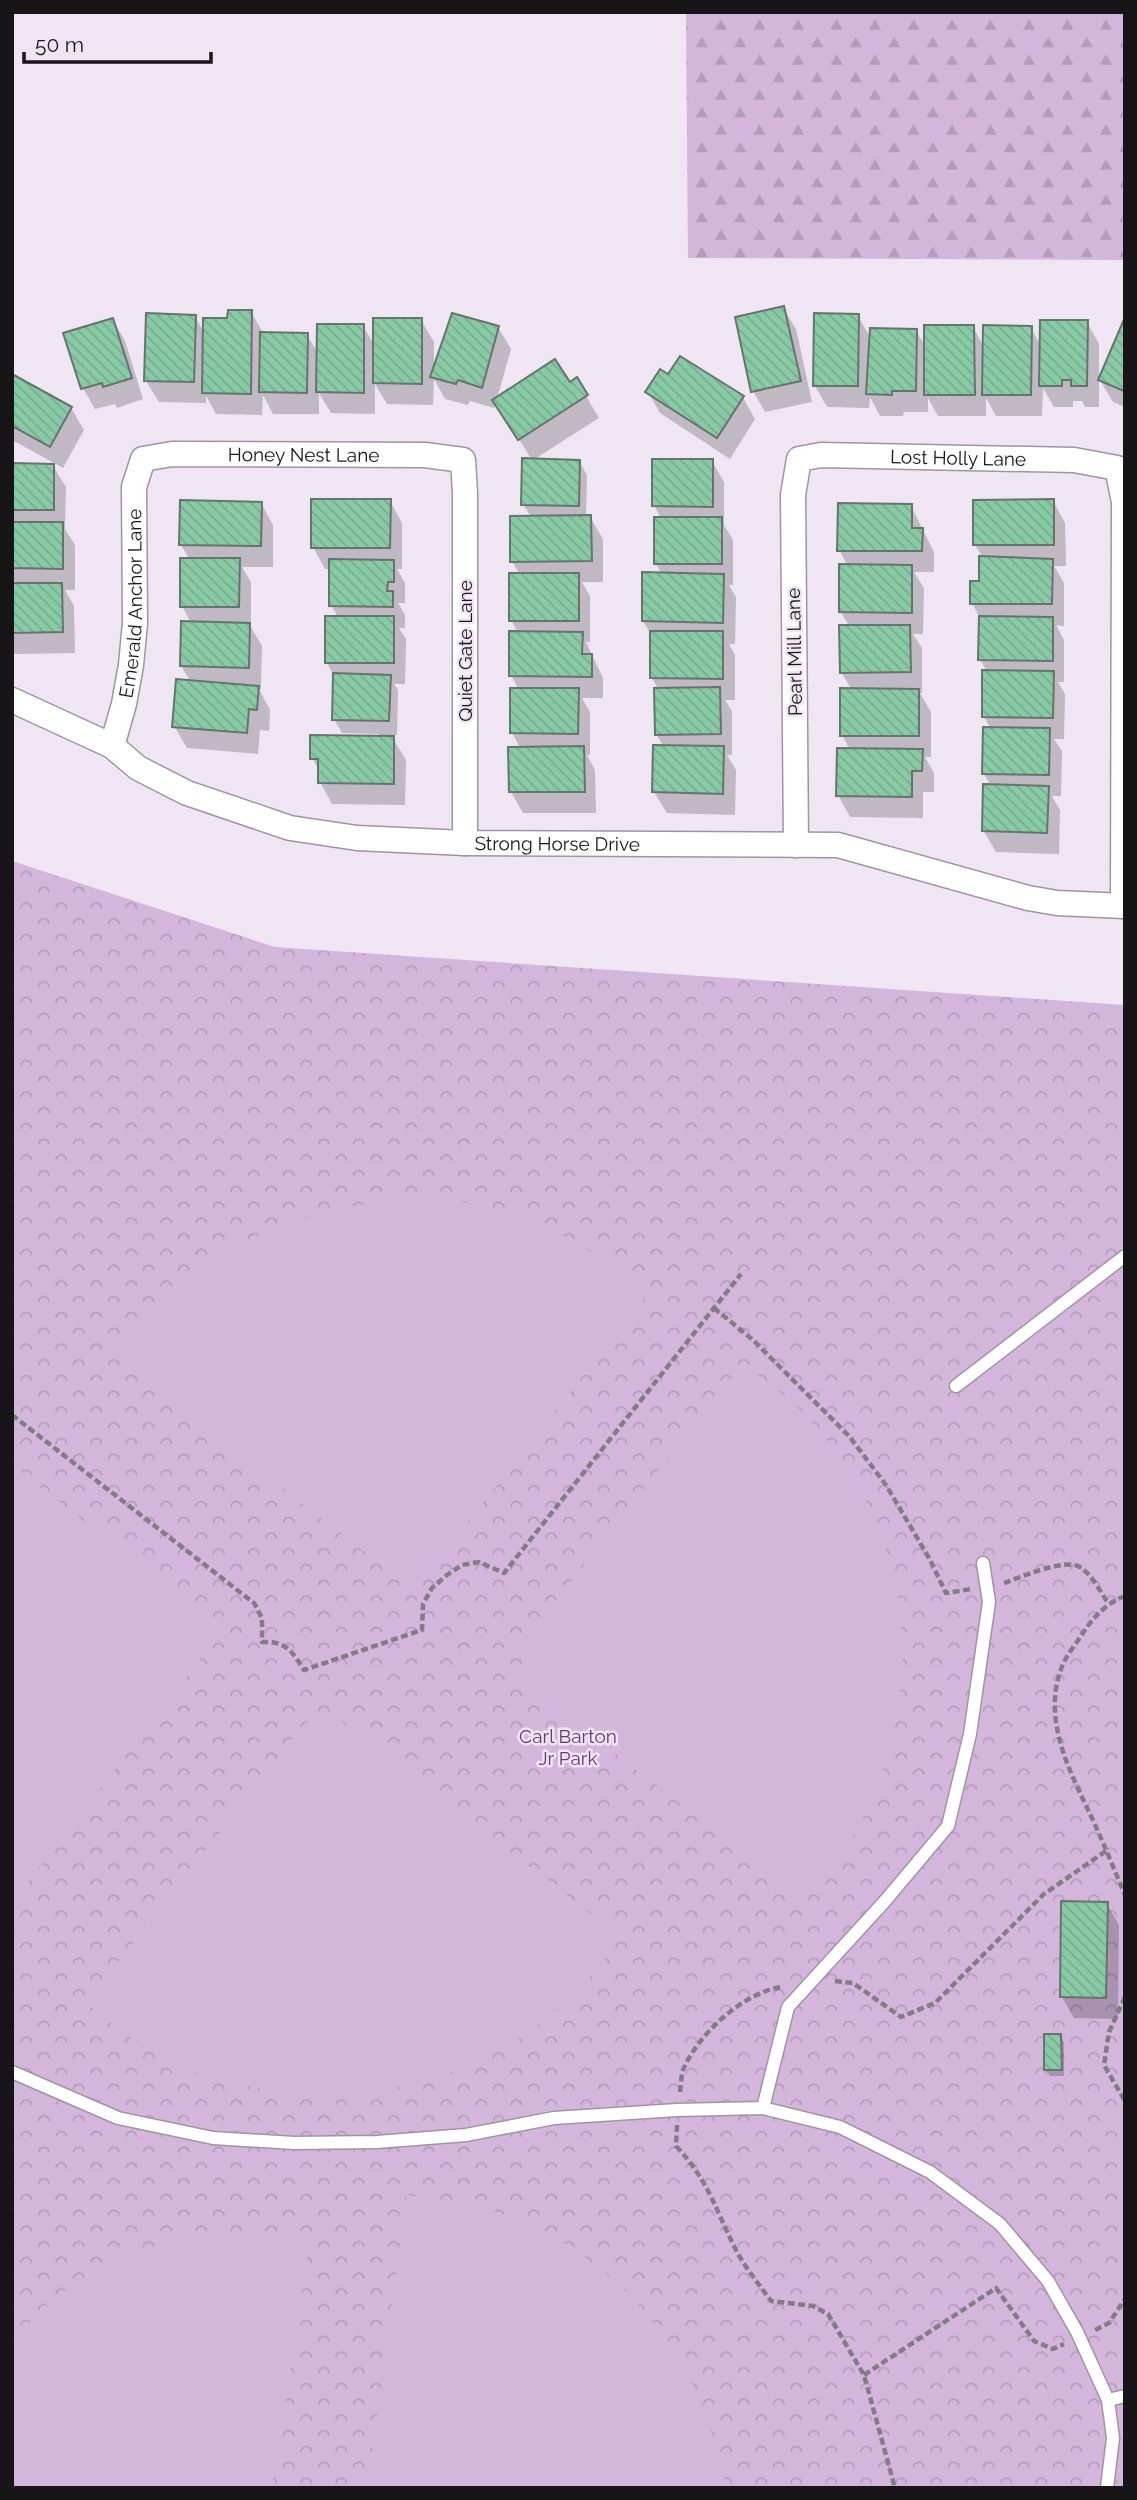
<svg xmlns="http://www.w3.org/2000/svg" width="1137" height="2500" viewBox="0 0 1137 2500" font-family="Raleway,sans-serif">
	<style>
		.forest { fill: url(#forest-firs) }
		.park { fill: url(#park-crowns) }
		.pitch { fill: #d4b6dd }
		.shadow { fill: #0003 }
		.building { fill: url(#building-back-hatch); stroke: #66746c; stroke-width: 2 }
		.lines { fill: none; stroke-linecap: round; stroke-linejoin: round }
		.service-casing { stroke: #9f95a1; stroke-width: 15 }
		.minor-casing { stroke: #9f95a1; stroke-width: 27 }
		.path { stroke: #827c84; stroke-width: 4.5; stroke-dasharray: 7 3.5; stroke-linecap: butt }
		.service { stroke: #fff; stroke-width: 12 }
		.minor { stroke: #fff; stroke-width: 24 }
		.labels { text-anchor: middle; stroke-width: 5; stroke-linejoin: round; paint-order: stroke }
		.street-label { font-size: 19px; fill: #181519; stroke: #f0e6f3 }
		.park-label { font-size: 19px; fill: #683675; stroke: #f0e6f3 }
	</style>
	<defs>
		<pattern id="forest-firs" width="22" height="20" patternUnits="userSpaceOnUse" patternTransform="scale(1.75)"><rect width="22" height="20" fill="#d4b6dd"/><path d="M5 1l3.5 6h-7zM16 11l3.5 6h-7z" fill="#b59cbd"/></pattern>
		<pattern id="park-crowns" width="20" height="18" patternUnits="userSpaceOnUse" patternTransform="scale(1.75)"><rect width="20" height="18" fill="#d4b6dd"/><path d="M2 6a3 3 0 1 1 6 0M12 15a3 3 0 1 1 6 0" fill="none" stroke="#b59cbd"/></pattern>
		<pattern id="building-back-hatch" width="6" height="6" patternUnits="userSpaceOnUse" patternTransform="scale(1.75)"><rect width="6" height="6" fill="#88caa6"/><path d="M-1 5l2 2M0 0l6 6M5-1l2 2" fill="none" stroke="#75ad8e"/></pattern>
	</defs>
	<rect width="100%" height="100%" fill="#f0e6f3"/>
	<polygon class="forest" points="686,12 1125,12 1125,260 688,258"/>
	<polygon class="park" points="12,861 275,947 1125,1005 1125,2488 12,2488"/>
	<g class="pitch">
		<path d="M403,1199C424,1200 447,1199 467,1203C542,1218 590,1247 648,1293L434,1565L406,1578L385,1568L116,1358C192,1257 277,1211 403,1199Z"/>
		<path d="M742,1364C761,1379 784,1392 800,1410C815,1426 832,1445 844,1463C918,1575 920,1704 861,1822C847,1851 825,1876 806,1901L528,1686L523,1665L528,1636Z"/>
		<polygon points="12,1465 204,1615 212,1631 207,1650 12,1903"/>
		<path d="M324,1714L338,1719L621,1937C606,1957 592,1977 574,1995C486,2079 362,2113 244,2085C220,2080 196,2074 173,2063C141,2047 113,2026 86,2003L305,1723Z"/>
		<path d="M407,2195C451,2202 496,2207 536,2228C623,2271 688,2347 714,2441C719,2457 724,2472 725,2488H367Z"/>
		<path d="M242,2231L276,2233L310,2238L272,2488H12V2345C65,2270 154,2237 242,2231Z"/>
	</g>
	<g class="shadow">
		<polygon points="783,308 796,329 812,402 765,412 753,391"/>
		<polygon points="251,312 264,334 307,335 319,355 363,326 375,346 421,320 434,342 434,371 498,327 511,349 497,399 569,384 576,379 599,418 533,460 579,461 587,475 586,517 590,517 603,539 603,582 582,582 590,596 590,642 586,642 603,678 603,698 582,698 590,712 590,755 587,755 595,770 596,813 523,813 511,792 521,749 512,733 519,690 511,675 518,633 511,620 520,575 512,561 531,517 523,504 532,460 496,403 494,408 470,401 468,405 445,399 434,379 433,405 387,404 375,384 375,414 331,413 319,393 319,414 273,414 263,395 262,415 216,414 206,396 206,403 159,402 146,381 195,317 205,334 229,320"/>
		<polygon points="858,316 871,339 916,331 926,347 973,327 984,347 1031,328 1041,346 1087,322 1099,344 1099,407 1085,407 1082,401 1073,401 1073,407 1054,407 1043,388 1042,416 996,416 986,398 986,416 938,416 928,398 928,412 904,412 903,416 880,416 870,397 869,408 827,407 815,386"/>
		<polygon points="113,320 125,341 143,399 117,408 115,404 95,409 83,388"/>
		<polygon points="1125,321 1125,407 1113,402 1100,380"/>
		<polygon points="680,358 743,398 755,419 730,459 660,413 648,392 668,376"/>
		<polygon points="12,376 71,408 84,430 63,468 12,440"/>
		<polygon points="712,461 724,482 724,525 733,540 733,585 729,585 736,597 735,644 729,644 735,655 735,700 725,700 732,711 732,755 727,755 736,770 735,815 667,813 654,792 664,747 656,734 659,690 651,677 652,636 643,621 662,575 656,564 661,519 654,505"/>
		<polygon points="12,465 53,466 66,487 65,529 75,545 75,590 65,590 74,606 75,653 12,654"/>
		<polygon points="390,501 402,523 402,569 397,569 405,583 405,603 398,603 405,615 405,628 399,628 406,639 405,684 394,684 398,690 397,735 391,735 406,760 405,805 332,804 320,782 320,771 312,758 379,738 379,734 342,733 334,719 335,677 326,662 338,617 331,605 331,569 325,569 313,547"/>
		<polygon points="1053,501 1065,523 1066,566 1054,566 1064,583 1064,626 1056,625 1064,640 1064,682 1058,682 1065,694 1064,739 1054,739 1062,751 1061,796 1052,796 1060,810 1059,854 996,852 983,830 991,786 984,774 991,729 984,717 987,672 980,659 980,618 972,603 980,583 983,558 975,545"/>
		<polygon points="261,503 273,525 273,567 242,567 251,582 251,627 262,646 261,689 259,689 270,710 269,731 260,730 258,754 187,748 174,726 191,682 181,666 191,623 182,606 190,560 181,545"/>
		<polygon points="911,506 934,552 934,572 914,572 924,588 923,634 913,634 922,648 922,693 920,693 931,712 931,757 925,757 934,773 934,792 923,792 923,818 850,817 838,795 850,750 842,735 852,690 841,672 850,627 840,611 848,566 839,550"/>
		<polygon points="1107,1904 1119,1925 1118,2019 1074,2018 1062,1997"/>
		<polygon points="1060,2035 1064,2042 1064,2076 1050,2076 1046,2070"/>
	</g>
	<g class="building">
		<polygon points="784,306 801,381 751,392 735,317"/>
		<polygon points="228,310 252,310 251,394 202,393 203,318 227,318"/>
		<polygon points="146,313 196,315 194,382 144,381"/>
		<polygon points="452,313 499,326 482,388 458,380 456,384 430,377"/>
		<polygon points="814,313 859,314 858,386 813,386"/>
		<polygon points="1125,317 1125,390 1124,391 1098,380"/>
		<polygon points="113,318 132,378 103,387 102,383 81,389 63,333"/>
		<polygon points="373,318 422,318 422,384 373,383"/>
		<polygon points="1040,320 1088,320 1087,386 1071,386 1071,380 1062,380 1062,386 1039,386"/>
		<polygon points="317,324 364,324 364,393 316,392"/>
		<polygon points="924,325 974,325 975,395 924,395"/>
		<polygon points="983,325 1032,326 1031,395 982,395"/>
		<polygon points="870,328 917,329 916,391 892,391 892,395 866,394"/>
		<polygon points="260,332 308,333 307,393 259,392"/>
		<polygon points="680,356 744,396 717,438 645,392 660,369 668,374"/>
		<polygon points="555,359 570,382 577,377 588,395 518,440 492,400"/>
		<polygon points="12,374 72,407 50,447 12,426"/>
		<polygon points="522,458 580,460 579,506 521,505"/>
		<polygon points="652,459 713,459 713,507 652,506"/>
		<polygon points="12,463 54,464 54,510 12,510"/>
		<polygon points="311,499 391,499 390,548 311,548"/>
		<polygon points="1054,499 1054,545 973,545 973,500"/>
		<polygon points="180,500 262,502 261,546 179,545"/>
		<polygon points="838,503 912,504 912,528 923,528 922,551 837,551"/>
		<polygon points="591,515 592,561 510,562 510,516"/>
		<rect x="654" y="517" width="68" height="47"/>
		<polygon points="12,522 63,522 63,569 12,568"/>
		<polygon points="979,556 1053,559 1052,604 970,604 970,581 979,581"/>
		<polygon points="180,558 240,558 239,607 180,607"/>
		<polygon points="329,559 394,560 394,582 388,582 387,591 393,591 393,607 329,606"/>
		<polygon points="839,564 912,565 912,613 839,612"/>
		<polygon points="642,572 724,574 723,623 642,621"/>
		<rect x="509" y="573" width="70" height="48"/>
		<polygon points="12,583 62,583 63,632 12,633"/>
		<rect x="325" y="616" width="69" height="47"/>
		<polygon points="979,616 1053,617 1053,661 978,660"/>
		<polygon points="181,621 250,623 249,668 180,666"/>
		<polygon points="839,625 910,625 911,672 840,673"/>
		<polygon points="509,631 583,632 582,654 592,654 592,677 509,676"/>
		<polygon points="650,631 723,631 723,679 650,678"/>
		<polygon points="982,670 1054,671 1053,718 982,717"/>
		<polygon points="333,673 391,675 389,721 332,720"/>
		<polygon points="176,679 259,686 257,710 249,709 247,733 172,727"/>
		<polygon points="720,687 721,734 655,735 654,688"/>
		<polygon points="510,688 579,688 578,734 510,733"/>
		<polygon points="840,688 919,689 919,736 840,736"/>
		<polygon points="983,727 1050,728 1049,775 982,774"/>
		<polygon points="310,735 394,736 394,784 318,783 318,759 310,759"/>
		<polygon points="653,745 724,746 723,794 652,792"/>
		<polygon points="584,746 585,792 509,792 508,747"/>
		<polygon points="837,748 923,749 922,771 912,771 912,797 836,796"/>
		<polygon points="983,784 1049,786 1047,833 982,831"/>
		<polygon points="1061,1901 1108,1902 1106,1998 1060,1997"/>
		<polygon points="1044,2034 1061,2034 1062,2070 1044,2070"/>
	</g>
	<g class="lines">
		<g class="service-casing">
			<g id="service">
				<polyline points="956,1386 1125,1256"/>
				<polyline points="12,2072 118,2118 213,2138 294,2143 377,2142 466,2135 554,2118 677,2110 763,2108 840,2127 930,2172 1000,2224 1048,2281 1077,2332 1108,2400 1113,2438 1107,2488"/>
				<polyline points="763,2108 788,2007 885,1901 948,1826 970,1734 989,1602 983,1563"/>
				<polyline points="1108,2400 1125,2396"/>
			</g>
		</g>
		<g class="minor-casing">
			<g id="minor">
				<path id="s1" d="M12,700L112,746L138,768L187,793L290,828L357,838L465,843L838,845L1028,898L1057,903L1125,906"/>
				<path id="s2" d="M112,746L124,704L131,665L135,623L134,487L143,459L172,454L425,455L463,460L465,493V843"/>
				<path id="s3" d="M796,845L793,495L799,459L821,455L1074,460L1117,468L1124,502L1123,906"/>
			</g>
		</g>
		<g class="path">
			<polyline points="714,1308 753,1340 849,1436 886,1485 929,1558 946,1593 972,1589"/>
			<path d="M12,1415L254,1603L262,1618V1642C286,1641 292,1651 304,1670L422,1630L423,1604L432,1588L447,1575L462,1565L479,1562L504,1573L741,1274"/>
			<path d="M1004,1583C1021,1577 1065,1558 1080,1567C1092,1575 1100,1591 1108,1603"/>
			<path d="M1125,1596C1104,1604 1091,1620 1079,1639C1074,1646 1068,1654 1064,1662C1040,1715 1068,1768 1091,1816C1103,1842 1114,1869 1125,1895"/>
			<polyline points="835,1981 853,1983 901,2017 935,2003 1044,1894 1106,1851"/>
			<polyline points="1125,1997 1109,2032 1104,2065 1125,2101"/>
			<path d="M680,2092C681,2085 681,2077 683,2070C698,2034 743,1993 781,1987"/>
			<path d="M677,2125L676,2146C708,2180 714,2206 734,2246C743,2265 758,2283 771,2301L813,2306L828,2314L864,2375L895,2488"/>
			<polyline points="1095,2330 1109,2323 1125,2299"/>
			<polyline points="864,2375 996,2288 1034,2341 1053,2349 1064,2344"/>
		</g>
		<use href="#service" class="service"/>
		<use href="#minor" class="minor"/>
	</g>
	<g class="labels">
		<g class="street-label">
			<text dy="7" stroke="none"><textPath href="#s2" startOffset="452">Honey Nest Lane</textPath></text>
			<text dy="7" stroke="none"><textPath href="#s3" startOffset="546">Lost Holly Lane</textPath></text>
			<text dy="7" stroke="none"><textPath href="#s2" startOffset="145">Emerald Anchor Lane</textPath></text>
			<text transform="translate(465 651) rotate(-90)" y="7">Quiet Gate Lane</text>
			<text transform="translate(794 652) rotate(-91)" y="7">Pearl Mill Lane</text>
			<text dy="7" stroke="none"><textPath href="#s1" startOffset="576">Strong Horse Drive</textPath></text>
		</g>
		<g class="park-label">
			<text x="568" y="1743">Carl Barton<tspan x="568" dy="22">Jr Park</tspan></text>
		</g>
	</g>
	<rect width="1137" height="2500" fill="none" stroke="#181519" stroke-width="28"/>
	<path d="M24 52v10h187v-10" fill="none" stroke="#181519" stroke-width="3.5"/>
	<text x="35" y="52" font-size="21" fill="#181519" stroke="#f0e6f3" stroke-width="5" paint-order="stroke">50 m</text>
</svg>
